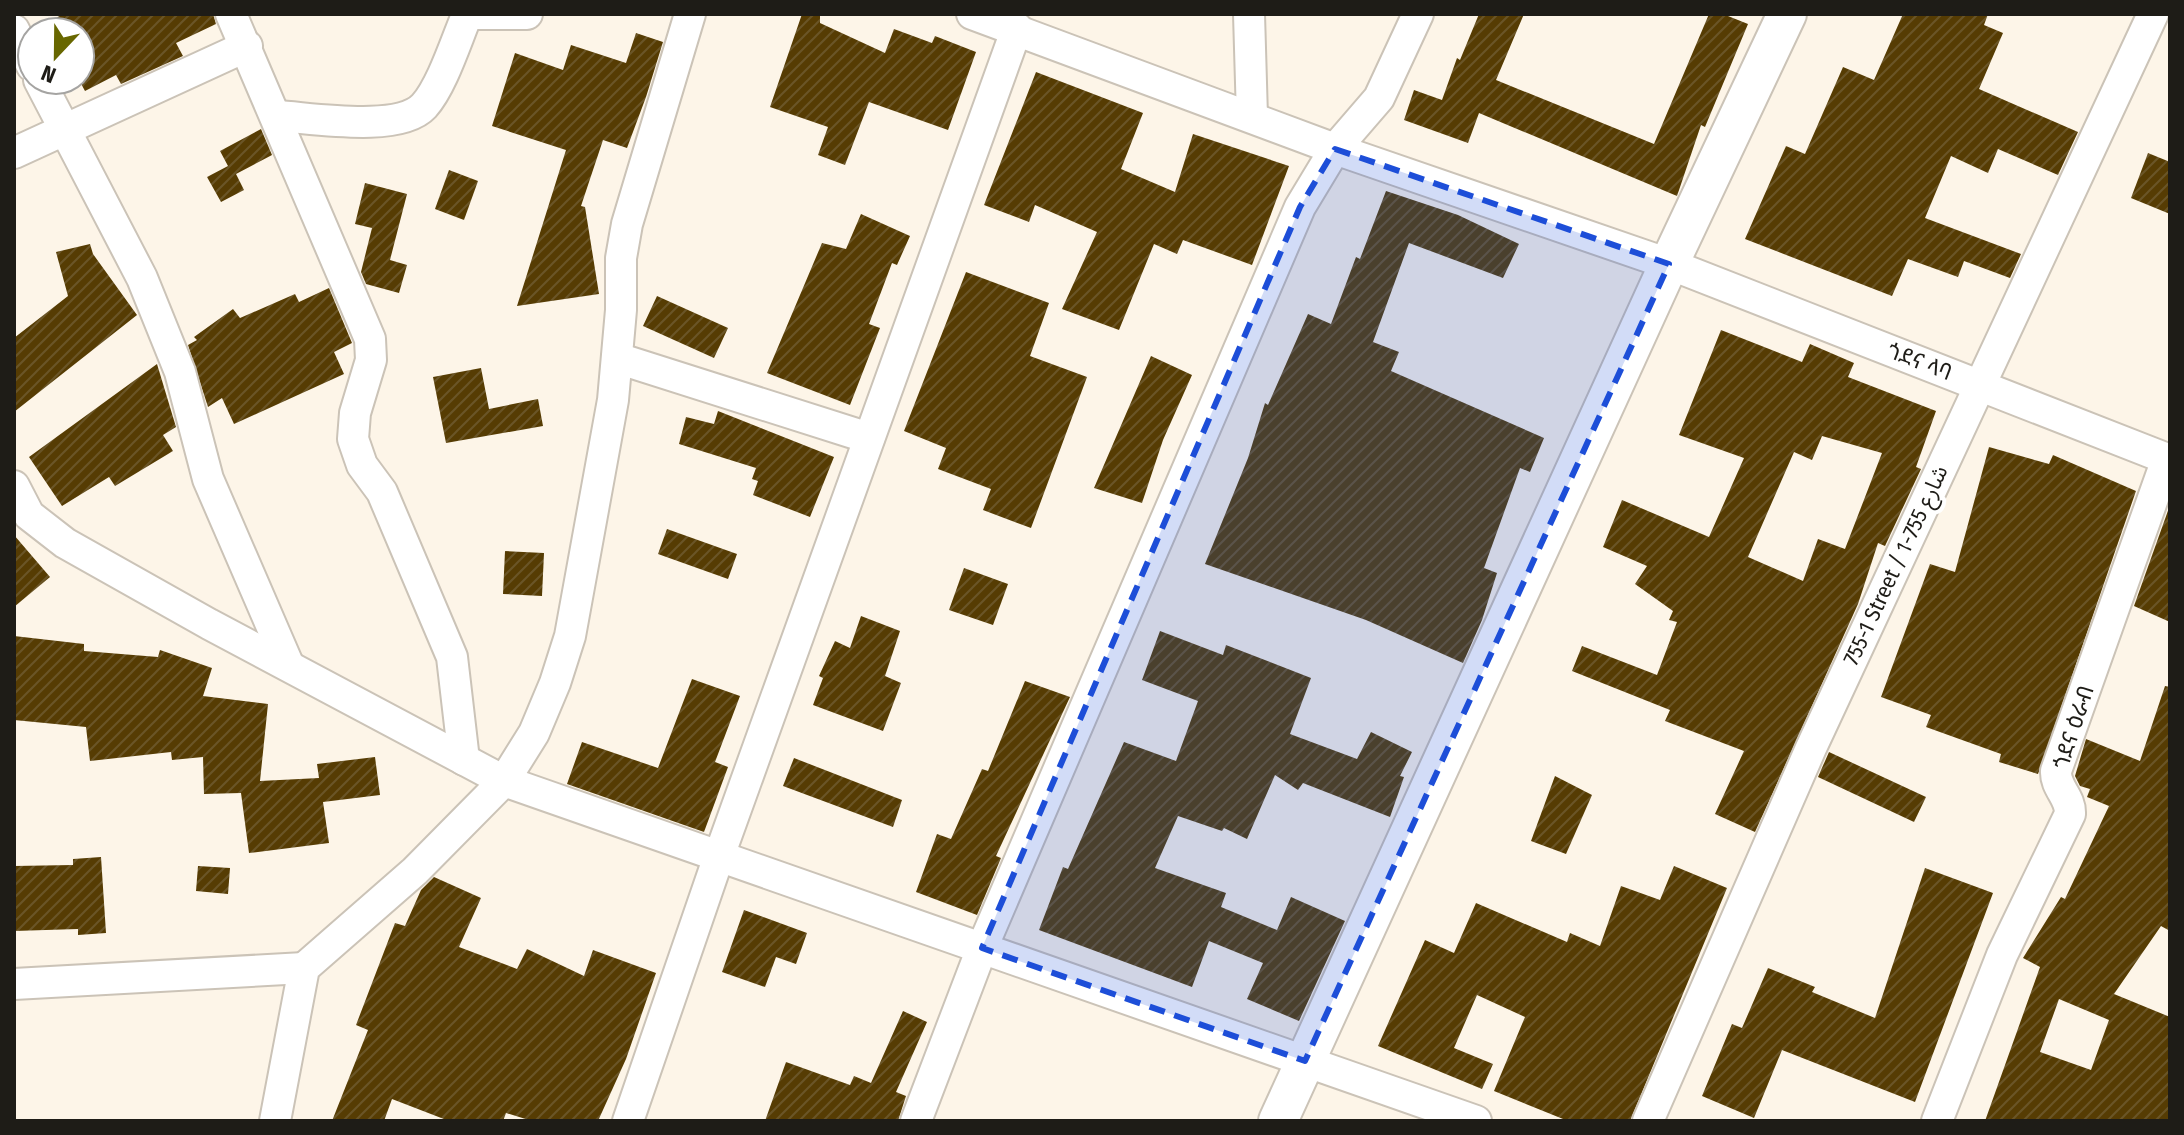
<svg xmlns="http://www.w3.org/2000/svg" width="2184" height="1135" viewBox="0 0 2184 1135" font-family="'Fira Sans Condensed','Noto Sans Arabic','Noto Sans Ethiopic',sans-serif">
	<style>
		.building { fill: url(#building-hatch); fill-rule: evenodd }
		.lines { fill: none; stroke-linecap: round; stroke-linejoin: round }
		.minor-casing { stroke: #cbc3b7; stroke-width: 34 }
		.tertiary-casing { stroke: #cbc3b7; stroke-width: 42 }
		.minor { stroke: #fff; stroke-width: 30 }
		.tertiary { stroke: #fff; stroke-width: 38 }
		.marked { fill: #1d4ed8; fill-opacity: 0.2; stroke: #1d4ed8; stroke-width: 6; stroke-dasharray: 16 10; stroke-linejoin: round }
		.labels { text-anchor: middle; stroke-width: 8; stroke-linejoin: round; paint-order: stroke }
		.street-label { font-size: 22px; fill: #1e1c17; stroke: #fff }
	</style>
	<defs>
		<pattern id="building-hatch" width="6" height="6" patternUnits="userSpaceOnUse" patternTransform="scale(2)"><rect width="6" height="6" fill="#563c03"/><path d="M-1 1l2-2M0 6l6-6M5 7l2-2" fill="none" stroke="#6a5527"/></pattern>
	</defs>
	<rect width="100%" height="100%" fill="#fdf5e8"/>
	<g class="building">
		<polygon points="64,14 213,14 216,24 176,43 183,56 121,84 116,75 85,91 79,80 80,32 55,32 49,21"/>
		<polygon points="802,14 820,14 820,23 885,53 894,29 932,43 935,36 976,52 948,130 869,102 845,165 818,155 828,127 770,107"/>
		<polygon points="1479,14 1524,14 1496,80 1654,144 1709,14 1723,14 1748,24 1705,127 1701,125 1677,196 1479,113 1468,143 1404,120 1414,90 1442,100 1457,58 1460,60"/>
		<polygon points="1903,14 1988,14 1984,25 2003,33 1979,89 2078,132 2058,175 1998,149 1988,173 1951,156 1925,218 2021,254 2010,278 1964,261 1958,277 1908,259 1892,296 1745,239 1786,146 1805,154 1843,67 1874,80"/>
		<polygon points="636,33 663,42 646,97 627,148 603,140 581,206 585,207 599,294 517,306 566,150 492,126 515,53 563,70 571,45 626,63"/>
		<polygon points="1036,72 1143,113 1121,169 1175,192 1193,134 1289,166 1252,265 1183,240 1177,254 1154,244 1119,330 1062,309 1097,232 1035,205 1029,222 984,205"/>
		<polygon points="261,129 272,155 236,174 244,190 221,202 207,177 228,166 220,151"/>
		<polygon points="2148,153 2170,162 2170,214 2131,198"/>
		<polygon points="449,170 478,181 464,220 435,209"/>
		<polygon points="365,183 407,194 390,260 407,265 399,293 366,284 361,272 372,228 355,224"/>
		<polygon points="1386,191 1458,215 1519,244 1503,278 1409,243 1373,342 1399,352 1391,371 1544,438 1530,472 1520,468 1484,568 1497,573 1482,620 1463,663 1366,620 1205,564 1248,458 1265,403 1268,405 1308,314 1331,324 1356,257 1360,259"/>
		<polygon points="861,214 910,236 897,265 892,263 869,324 880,328 850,405 767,373 822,243 846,249"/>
		<polygon points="90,244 93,254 137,315 14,412 14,338 68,296 56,252"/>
		<polygon points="966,272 1049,303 1030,356 1087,377 1031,528 983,510 991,489 938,469 946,448 904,431"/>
		<polygon points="329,288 352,343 334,352 344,374 234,424 222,398 208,407 188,345 197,340 194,337 233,309 240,318 295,294 299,302"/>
		<polygon points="657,296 728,328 714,358 643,326"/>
		<path d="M1721,330L1802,362L1810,344L1854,363L1848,377L1936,411L1916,467L1921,469L1885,546L1878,543L1858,604L1755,832L1715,814L1744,751L1665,721L1670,710L1572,671L1582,646L1657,675L1677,622L1669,620L1673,611L1635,584L1647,566L1603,547L1622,500L1709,537L1744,458L1679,435ZM1822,436L1882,453L1845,549L1818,539L1803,581L1748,557L1794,452L1812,460Z"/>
		<polygon points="1151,356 1192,375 1163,440 1142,503 1094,488"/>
		<polygon points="157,364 176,427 163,435 173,451 115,486 109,477 62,506 29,457"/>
		<polygon points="481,368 489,409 538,399 543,426 446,443 433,377"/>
		<polygon points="718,411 834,457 810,517 753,495 758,481 752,479 756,468 679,444 686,417 714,424"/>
		<polygon points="1989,447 2049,464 2053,455 2136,491 2038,774 1999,762 2001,754 1926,727 1931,715 1881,697 1930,564 1955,572"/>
		<polygon points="2170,505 2170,622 2134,606"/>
		<polygon points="667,529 737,554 728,579 658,554"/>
		<polygon points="14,535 50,577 14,607"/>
		<polygon points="505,551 544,553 542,596 503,594"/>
		<polygon points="964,568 1008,584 993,625 949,610"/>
		<polygon points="861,616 900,631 885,676 901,683 883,731 813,705 823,678 819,676 835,641 850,648"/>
		<polygon points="1160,631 1223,655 1226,645 1311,678 1290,734 1357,759 1371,732 1412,752 1400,776 1404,777 1390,817 1303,783 1298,790 1275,775 1247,839 1224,828 1222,831 1178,816 1155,868 1226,893 1221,907 1277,930 1291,897 1345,921 1299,1021 1247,999 1263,963 1209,941 1192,987 1039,930 1063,867 1068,869 1124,742 1176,761 1198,701 1142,680"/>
		<polygon points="14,636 84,644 84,651 158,657 160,650 212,668 203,696 268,704 260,781 319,778 317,764 375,757 380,795 323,802 329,843 249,853 241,793 204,794 203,757 172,760 171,752 90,761 86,727 14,720"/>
		<polygon points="692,679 740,696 715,762 728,767 704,832 567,784 582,742 658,768"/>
		<polygon points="1025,681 1070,697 996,856 1001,858 977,915 916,892 937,834 951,839 982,769 988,771"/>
		<path d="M2165,686L2170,687V931L2161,926L2114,994L2170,1017V1121H1985L2040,967L2023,958L2061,897L2065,899L2109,806L2087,797L2090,789L2080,786L2075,776L2086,739L2140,761ZM2059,999L2109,1020L2091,1070L2040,1052Z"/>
		<polygon points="1829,752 1926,797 1914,822 1818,777"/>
		<polygon points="794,758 902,800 893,827 783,786"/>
		<polygon points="1555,776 1592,795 1566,854 1531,841"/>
		<polygon points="101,857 106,933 78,935 78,929 14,931 14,866 73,865 73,859"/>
		<polygon points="198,866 230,868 228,894 196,891"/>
		<polygon points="1674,866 1727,888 1630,1121 1568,1121 1494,1091 1525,1017 1477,995 1454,1048 1493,1064 1482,1089 1378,1046 1425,940 1454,953 1476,903 1567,942 1570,933 1600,946 1621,886 1660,900"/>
		<polygon points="1925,868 1993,893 1915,1102 1782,1050 1754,1118 1702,1096 1732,1024 1742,1028 1768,968 1815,987 1812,992 1875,1018"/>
		<polygon points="434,877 481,898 459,947 517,969 527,949 584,976 593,950 656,973 626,1059 598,1121 532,1121 506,1113 503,1121 449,1121 392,1099 384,1121 332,1121 368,1030 356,1025 395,923 405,926 421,890"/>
		<polygon points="744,910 807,933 796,964 776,957 765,987 722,972"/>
		<polygon points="903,1011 927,1022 896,1092 906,1096 898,1121 765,1121 786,1062 850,1085 854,1076 871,1083"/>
	</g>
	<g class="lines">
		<g class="minor-casing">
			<g id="minor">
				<polyline points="231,14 370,339 371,360 355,413 353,439 362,465 382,492 452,657 464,760"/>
				<polyline points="467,14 527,14"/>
				<polyline points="972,14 1335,149 1669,264 2170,460"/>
				<polyline points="1249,14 1252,117"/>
				<polyline points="14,30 32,66"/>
				<polyline points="39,80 142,278 180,372 208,479 288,664"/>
				<path d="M277,116C313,118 399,133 424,106C442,86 456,41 467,15"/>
				<polyline points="14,153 247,46"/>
				<polyline points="617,358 869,438"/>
				<polyline points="14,486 29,515 65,543 209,624 504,781 1476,1121"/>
				<polyline points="14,984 304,968"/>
				<polyline points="275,1121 304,968 415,871 504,781 534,733 555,683 570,636 613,400 621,310 621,258 627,224 690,14"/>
				<polyline points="628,1121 718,859 1017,28"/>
				<polyline points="916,1121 982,948 1300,207 1335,149 1379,98 1418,14"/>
				<polyline points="1648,1121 1811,748 2153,14"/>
				<path d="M1937,1121L2002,955L2070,814C2071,797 2055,788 2056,771L2167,459"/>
			</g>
		</g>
		<g class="tertiary-casing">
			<polyline id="tertiary" points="1278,1121 1669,264 1787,14"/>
		</g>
		<use href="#minor" class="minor"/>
		<use href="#tertiary" class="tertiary"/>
	</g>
	<path class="marked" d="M1335,149L1669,264L1305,1061L982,948L1300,207Z"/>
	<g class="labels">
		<g class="street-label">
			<text transform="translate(1920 361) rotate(21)" y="8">ጎደና ላባ</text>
			<text transform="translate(1895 565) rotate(-65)" y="8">755-1 Street / شارع 755-1</text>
			<text transform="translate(2073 727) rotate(-72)" y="8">ጎደና ዕራብ</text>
		</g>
	</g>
	<rect width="2184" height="1135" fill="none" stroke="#1e1c17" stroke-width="32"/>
	<g transform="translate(56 56) rotate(202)"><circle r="38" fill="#ffffff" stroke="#a5a4a2" stroke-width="2"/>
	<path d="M0-6L14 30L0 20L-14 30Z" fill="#686700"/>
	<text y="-12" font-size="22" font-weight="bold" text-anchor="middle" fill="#1e1c17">N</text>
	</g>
</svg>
